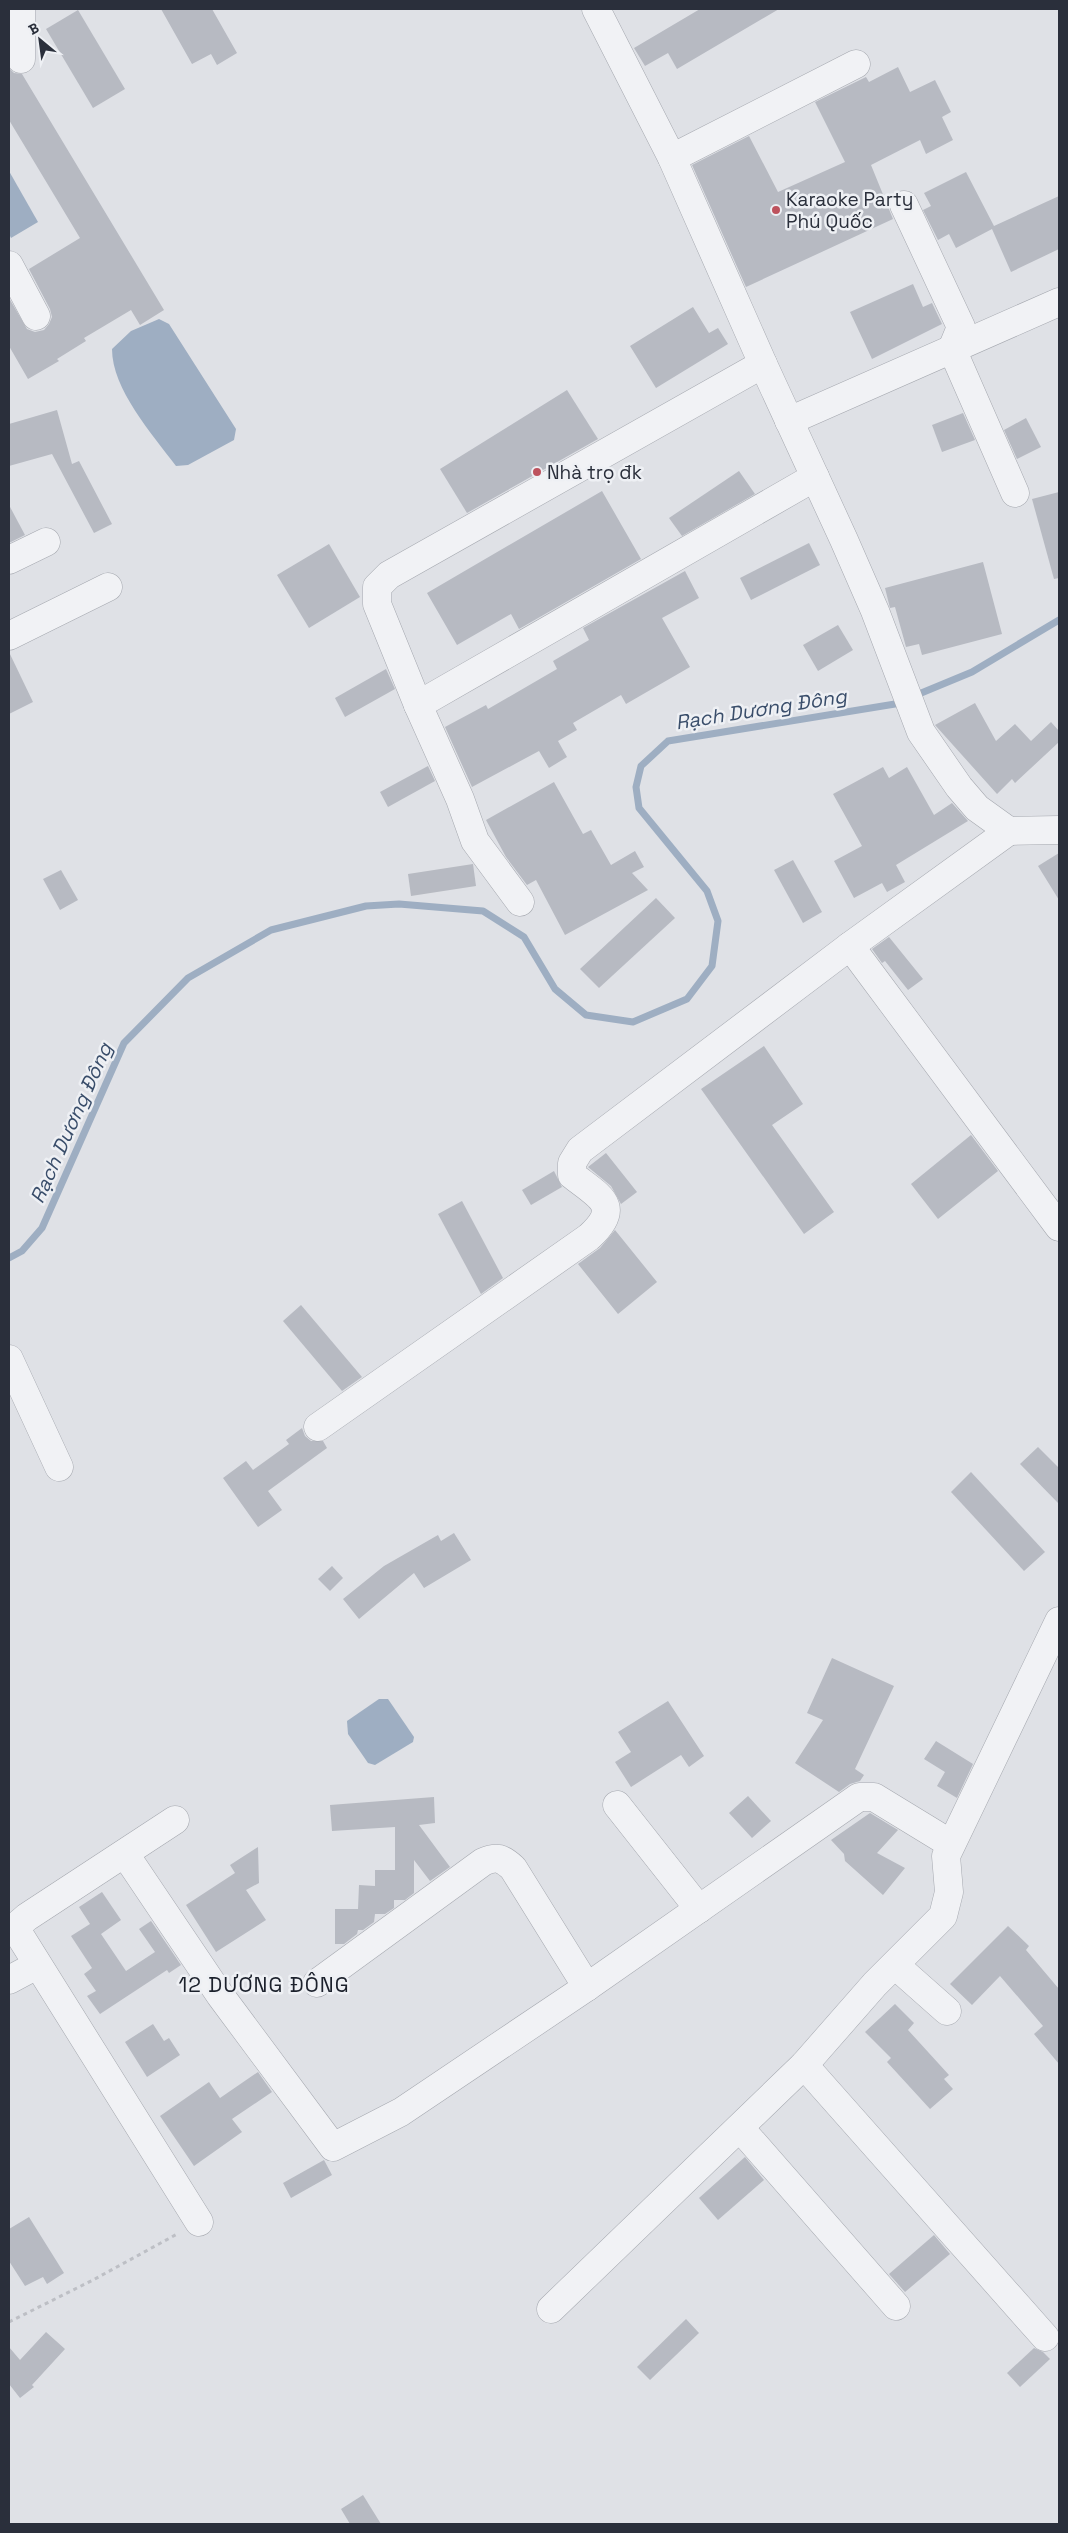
<svg xmlns="http://www.w3.org/2000/svg" width="1068" height="2533" viewBox="0 0 1068 2533" font-family="'Space Grotesk',sans-serif">
	<style>
		.water { fill: #9eaec2 }
		.lines { fill: none; stroke-linecap: round; stroke-linejoin: round }
		.stream { stroke: #9eaec2; stroke-width: 7 }
		.building { fill: #b7bac2 }
		.minor-casing { stroke: #a5a8af; stroke-width: 29 }
		.path { stroke: #bdbfc5; stroke-width: 3; stroke-dasharray: 4 4; stroke-linecap: butt }
		.minor { stroke: #f1f2f5; stroke-width: 28 }
		.poi-dot { fill: #bd525d; stroke: #eef0f4; stroke-width: 2 }
		.labels { text-anchor: middle; stroke-width: 5; stroke-linejoin: round; paint-order: stroke }
		.poi-label { font-size: 19px; fill: #2a2f3b; stroke: #eef0f4; text-anchor: start }
		.water-label { font-size: 20px; font-style: italic; fill: #394d6a; stroke: #eef0f4 }
		.quarter-label { font-size: 21px; letter-spacing: 1px; fill: #1c212c; stroke: #eef0f4 }
	</style>
	<rect width="100%" height="100%" fill="#dfe1e6"/>
	<g class="water">
		<polygon points="9,171 38,222 11,238 9,234"/>
		<path d="M159,319L169,324L236,429L234,440L188,465L176,466C152,434 112,389 112,349L131,331Z"/>
		<polygon points="379,1699 388,1699 414,1737 413,1742 375,1765 368,1763 348,1734 347,1721"/>
	</g>
	<g class="lines">
		<g class="stream">
			<polyline points="914,696 972,672 1059,620"/>
			<polyline points="9,1258 22,1251 42,1228 124,1043 188,978 271,930 366,906 399,904 483,911 524,937 555,989 586,1015 633,1022 687,999 712,966 718,921 707,891 639,808 636,787 641,766 668,741 895,704 904,700"/>
		</g>
	</g>
	<g class="building">
		<polygon points="161,9 212,9 237,53 217,65 211,54 192,64"/>
		<polygon points="700,9 779,9 677,69 668,53 645,66 634,48"/>
		<polygon points="78,10 125,89 93,108 46,29"/>
		<polygon points="898,67 910,92 935,80 951,112 942,117 953,140 926,154 920,140 871,165 893,219 746,287 692,165 749,136 778,192 845,162 815,102 866,77 869,82"/>
		<polygon points="9,68 14,73 22,74 164,310 140,325 131,310 84,338 86,341 57,359 59,361 28,379 9,346 9,298 27,329 35,332 44,330 49,324 52,317 50,309 29,269 80,238 9,120"/>
		<polygon points="966,172 994,226 1059,196 1059,249 1011,272 992,229 956,248 949,234 938,240 923,210 931,206 924,193"/>
		<polygon points="913,284 923,307 932,303 942,324 872,359 850,312"/>
		<polygon points="693,307 709,333 718,328 728,344 656,388 630,346"/>
		<polygon points="567,390 598,439 467,513 440,469"/>
		<polygon points="57,410 72,464 79,461 112,524 94,533 52,454 9,466 9,424"/>
		<polygon points="963,413 975,440 942,452 932,425"/>
		<polygon points="1026,418 1041,447 1017,459 1004,430"/>
		<polygon points="739,471 755,494 682,536 669,518"/>
		<polygon points="602,491 641,559 519,629 511,614 457,645 427,593"/>
		<polygon points="1059,492 1059,578 1054,579 1032,499"/>
		<polygon points="9,505 25,535 9,543"/>
		<polygon points="809,543 820,565 751,600 740,578"/>
		<polygon points="329,544 360,597 309,628 277,575"/>
		<polygon points="983,562 1002,634 922,655 919,644 906,647 895,607 890,608 885,588"/>
		<polygon points="685,571 699,598 662,618 690,667 626,704 621,695 573,723 577,730 558,741 567,757 549,768 539,751 472,787 445,727 486,705 488,709 557,669 553,661 589,640 583,628"/>
		<polygon points="838,625 853,650 818,671 803,645"/>
		<polygon points="9,652 33,702 9,714"/>
		<polygon points="386,669 395,689 345,717 335,698"/>
		<polygon points="975,703 996,741 1015,724 1031,741 1051,722 1059,731 1059,742 1015,783 1012,779 997,794 935,725"/>
		<polygon points="428,766 435,781 388,807 380,792"/>
		<polygon points="883,767 889,778 907,767 934,815 952,803 968,821 896,865 905,882 887,892 882,883 854,898 834,861 862,846 833,794"/>
		<polygon points="554,782 583,834 591,830 611,865 635,851 644,867 632,873 648,890 565,935 536,880 527,885 506,857 486,820"/>
		<polygon points="1059,853 1059,900 1038,866"/>
		<polygon points="793,860 822,912 803,923 774,870"/>
		<polygon points="473,864 476,886 411,896 408,874"/>
		<polygon points="61,870 78,900 60,910 43,879"/>
		<polygon points="656,898 675,918 599,988 580,969"/>
		<polygon points="889,937 923,979 908,990 885,961 882,963 872,949"/>
		<polygon points="764,1046 803,1104 772,1125 834,1212 804,1234 701,1089"/>
		<polygon points="971,1135 998,1171 938,1219 911,1184"/>
		<polygon points="606,1153 637,1192 621,1204 611,1186 588,1167"/>
		<polygon points="554,1171 562,1187 531,1205 522,1190"/>
		<polygon points="462,1201 503,1278 481,1294 438,1214"/>
		<polygon points="615,1230 657,1282 618,1314 578,1264 600,1248"/>
		<polygon points="301,1305 362,1377 342,1391 283,1321"/>
		<polygon points="302,1428 305,1436 311,1441 323,1441 327,1448 268,1491 282,1510 258,1527 223,1478 246,1461 253,1470 289,1444 286,1440"/>
		<polygon points="1038,1447 1059,1468 1059,1504 1020,1464"/>
		<polygon points="971,1472 1045,1552 1024,1571 951,1492"/>
		<polygon points="454,1533 471,1560 424,1588 414,1573 359,1619 343,1599 384,1566 438,1535 441,1541"/>
		<polygon points="332,1566 343,1578 330,1591 318,1579"/>
		<polygon points="832,1658 894,1686 855,1769 864,1775 860,1781 850,1784 839,1792 795,1763 823,1720 807,1713"/>
		<polygon points="668,1701 704,1756 689,1767 681,1755 631,1787 615,1762 631,1752 618,1732"/>
		<polygon points="936,1741 973,1764 957,1798 937,1786 945,1772 924,1759"/>
		<polygon points="748,1796 771,1821 752,1838 729,1813"/>
		<polygon points="434,1797 435,1823 419,1825 450,1867 430,1881 414,1860 414,1893 405,1900 394,1900 394,1908 385,1914 375,1914 374,1922 363,1930 358,1930 357,1934 344,1944 335,1944 335,1909 358,1909 359,1885 375,1886 375,1870 395,1870 395,1827 332,1831 330,1805"/>
		<polygon points="870,1813 898,1830 877,1853 905,1868 883,1895 845,1861 844,1854 831,1840"/>
		<polygon points="258,1847 259,1883 246,1890 266,1920 216,1952 186,1905 235,1873 230,1865"/>
		<polygon points="102,1892 121,1920 101,1934 126,1971 155,1952 139,1929 151,1921 181,1965 169,1973 167,1970 100,2014 87,1996 96,1991 84,1974 92,1968 71,1936 90,1924 79,1907"/>
		<polygon points="1008,1926 1029,1946 1026,1950 1059,1989 1059,2064 1034,2034 1043,2026 1000,1976 972,2005 950,1984"/>
		<polygon points="895,2004 914,2023 908,2030 949,2075 944,2079 953,2089 930,2109 887,2062 891,2058 865,2032"/>
		<polygon points="153,2024 164,2041 169,2038 180,2055 147,2077 125,2042"/>
		<polygon points="258,2072 272,2092 232,2119 242,2132 194,2166 160,2116 209,2082 220,2098"/>
		<polygon points="745,2157 764,2180 718,2220 699,2198"/>
		<polygon points="324,2160 332,2175 291,2198 283,2183"/>
		<polygon points="29,2217 64,2273 47,2284 43,2277 25,2286 9,2261 9,2229"/>
		<polygon points="934,2235 950,2254 905,2292 889,2274"/>
		<polygon points="686,2319 699,2333 650,2380 637,2367"/>
		<polygon points="46,2332 65,2349 32,2385 34,2387 20,2398 9,2384 9,2347 20,2360"/>
		<polygon points="1034,2348 1043,2352 1050,2359 1020,2387 1007,2373"/>
		<polygon points="363,2495 381,2524 350,2524 341,2509"/>
	</g>
	<g class="lines">
		<g class="minor-casing">
			<g id="minor">
				<polyline points="596,9 672,158 763,364 844,540 875,611 921,732 959,787 977,808 1009,831 1059,830"/>
				<polyline points="21,59 21,9"/>
				<polyline points="672,158 856,64"/>
				<polyline points="904,205 961,327 952,349 1015,493"/>
				<polyline points="9,265 36,316"/>
				<polyline points="789,421 1059,302"/>
				<polyline points="9,560 46,542"/>
				<polyline points="9,636 108,587"/>
				<polyline points="418,705 815,477"/>
				<polyline points="520,902 475,841 460,799 418,705 377,604 377,587 389,575 763,364"/>
				<polyline points="850,946 1059,1227"/>
				<polyline points="9,1359 59,1467"/>
				<path d="M318,1427L589,1237C623,1206 600,1197 572,1175V1163L580,1150L850,946L1009,831"/>
				<polyline points="617,1805 699,1909"/>
				<polyline points="175,1820 27,1917 20,1923 17,1931 199,2222"/>
				<polyline points="125,1854 220,1995 333,2147 401,2112 587,1987 859,1797 874,1797 951,1844"/>
				<polyline points="895,1965 947,2011"/>
				<polyline points="9,1980 37,1965"/>
				<path d="M317,1983L483,1862C497,1856 502,1858 513,1868L587,1987"/>
				<polyline points="804,2065 1045,2337"/>
				<polyline points="740,2128 896,2306"/>
				<polyline points="551,2309 804,2065 875,1984 943,1916 949,1892 946,1856 1059,1621"/>
			</g>
		</g>
		<polyline class="path" points="9,2322 93,2280 179,2233"/>
		<use href="#minor" class="minor"/>
	</g>
	<g class="poi-dot">
		<circle cx="776" cy="210" r="5"/>
		<circle cx="537" cy="472" r="5"/>
	</g>
	<g class="labels">
		<g class="poi-label">
			<text x="786" y="206">Karaoke Party<tspan x="786" dy="22">Phú Quốc</tspan></text>
			<text x="547" y="479">Nhà trọ đk</text>
		</g>
		<g class="water-label">
			<text transform="translate(761 709) rotate(-9)" y="7">Rạch Dương Đông</text>
			<text transform="translate(71 1123) rotate(-66)" y="7">Rạch Dương Đông</text>
		</g>
		<g class="quarter-label">
			<text x="264" y="1992">12 DƯƠNG ĐÔNG</text>
		</g>
	</g>
	<rect width="1068" height="2533" fill="none" stroke="#2a2f3b" stroke-width="20"/>
	<g transform="translate(40 40) rotate(331)" stroke="#eef0f4" stroke-width="4" paint-order="stroke">
	<path d="M0-4L9 19L0 12L-9 19Z" fill="#2a2f3b"/>
	<text y="-8" font-size="14" font-weight="bold" text-anchor="middle" fill="#2a2f3b">B</text>
	</g>
</svg>
